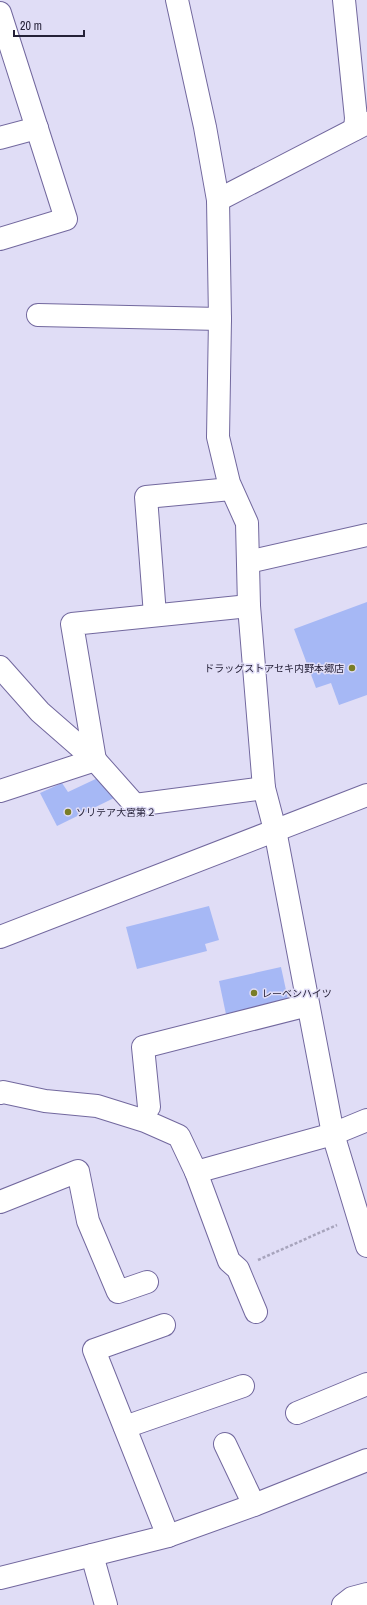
<svg xmlns="http://www.w3.org/2000/svg" width="367" height="1605" viewBox="0 0 367 1605" font-family="'Archivo Narrow','Noto Sans JP',sans-serif">
	<style>
		.building { fill: #a6b8f5 }
		.lines { fill: none; stroke-linecap: round; stroke-linejoin: round }
		.minor-casing { stroke: #72689e; stroke-width: 24 }
		.path { stroke: #a7a4bc; stroke-width: 2.5; stroke-dasharray: 3 2; stroke-linecap: butt }
		.minor { stroke: #fff; stroke-width: 22 }
		.poi-dot { fill: #797d26; stroke: #e0ddf6; stroke-width: 1.5 }
		.labels { text-anchor: middle; stroke-width: 3; stroke-linejoin: round; paint-order: stroke }
		.poi-label { font-size: 10px; fill: #252138; stroke: #e0ddf6; text-anchor: start }
	</style>
	<rect width="100%" height="100%" fill="#e0ddf6"/>
	<g class="building">
		<polygon points="367,602 367,695 339,705 331,683 316,688 294,629"/>
		<polygon points="102,776 114,798 57,826 40,793 62,783 68,792"/>
		<polygon points="209,906 219,940 205,944 207,951 137,969 126,927"/>
		<polygon points="281,967 289,1004 227,1019 219,981"/>
	</g>
	<g class="lines">
		<g class="minor-casing">
			<g id="minor">
				<polyline points="177,0 205,127 218,200 220,319 218,437 229,483 247,523 249,606 264,788 275,830 333,1134 367,1246"/>
				<polyline points="344,0 356,118 355,129"/>
				<polyline points="0,13 66,219 0,239"/>
				<polyline points="0,138 37,128"/>
				<polyline points="218,200 367,123"/>
				<polyline points="38,315 220,319"/>
				<polyline points="248,562 367,535"/>
				<polyline points="155,615 146,497 231,489"/>
				<polyline points="0,667 40,712 95,760 135,805 264,788"/>
				<polyline points="95,760 72,624 249,606"/>
				<polyline points="0,791 95,760"/>
				<polyline points="0,937 367,795"/>
				<polyline points="0,1093 3,1092 45,1101 97,1106 145,1121 179,1136 196,1172 229,1261 238,1269 256,1312"/>
				<polyline points="149,1107 143,1047 308,1005"/>
				<polyline points="196,1172 333,1134 367,1120"/>
				<polyline points="0,1202 78,1171 88,1221 118,1292 147,1282"/>
				<polyline points="297,1413 367,1384"/>
				<polyline points="125,1427 243,1386"/>
				<polyline points="225,1444 254,1505"/>
				<polyline points="168,1536 254,1505 367,1460"/>
				<polyline points="92,1555 106,1605"/>
				<polyline points="0,1578 168,1536 94,1350 164,1325"/>
				<polyline points="343,1605 352,1598 367,1594"/>
			</g>
		</g>
		<polyline class="path" points="258,1260 337,1225"/>
		<use href="#minor" class="minor"/>
	</g>
	<g class="poi-dot">
		<circle cx="352" cy="668" r="4"/>
		<circle cx="68" cy="812" r="4"/>
		<circle cx="254" cy="993" r="4"/>
	</g>
	<g class="labels">
		<g class="poi-label">
			<text x="344" y="672" text-anchor="end">ドラッグストアセキ内野本郷店</text>
			<text x="76" y="816">ソリテア大宮第２</text>
			<text x="262" y="997">レーベンハイツ</text>
		</g>
	</g>
	<path d="M14 30v6h70v-6" fill="none" stroke="#252138" stroke-width="2"/>
	<text x="20" y="30" font-size="12" fill="#252138" stroke="#e0ddf6" stroke-width="3" paint-order="stroke">20 m</text>
</svg>
